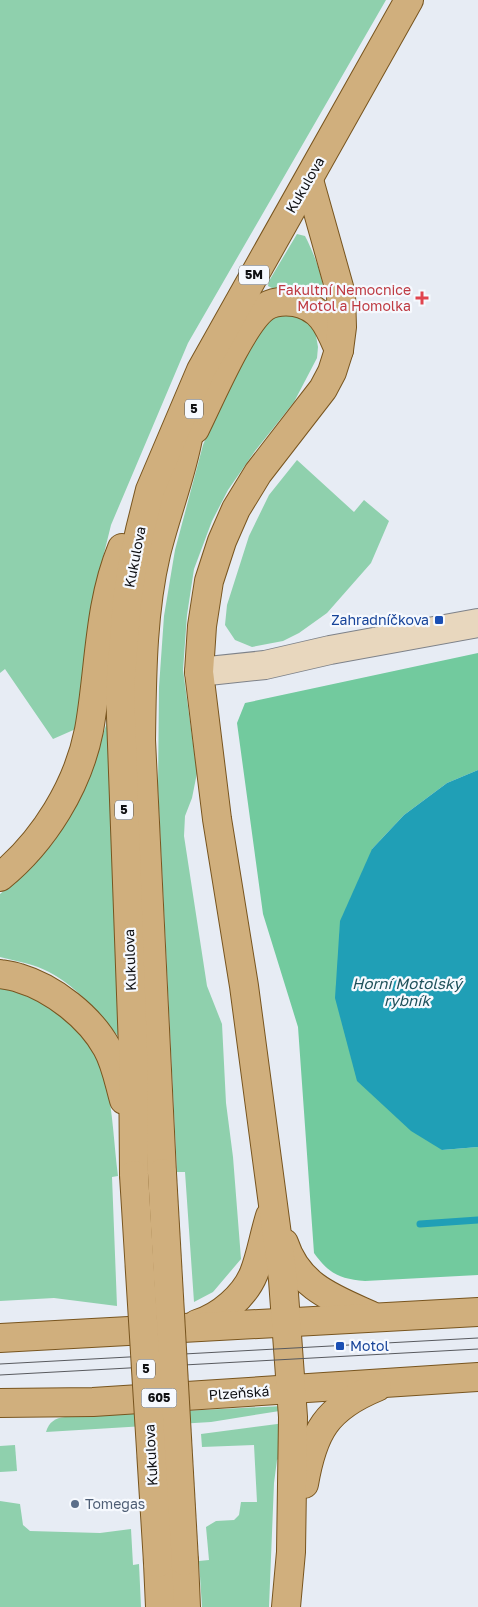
<svg xmlns="http://www.w3.org/2000/svg" width="478" height="1607" viewBox="0 0 478 1607" font-family="'Golos Text',sans-serif">
	<style>
		.green { fill: #8fd0ad }
		.forest { fill: #72ca9e }
		.water { fill: #209fb6 }
		.lines { fill: none; stroke-linecap: round; stroke-linejoin: round }
		.stream { stroke: #209fb6; stroke-width: 7 }
		.secondary-casing { stroke: #7e8289; stroke-width: 30 }
		.primary-casing { stroke: #78551f; stroke-width: 30 }
		.secondary { stroke: #e8d7be; stroke-width: 28 }
		.primary { stroke: #d0af7d; stroke-width: 28 }
		.tram { stroke: #585a5f; stroke-width: 1 }
		.primary-bridge-casing { stroke: #78551f; stroke-width: 30; stroke-linecap: butt }
		.primary-bridge { stroke: #d0af7d; stroke-width: 28 }
		.health-dot { fill: #e0444e; stroke: #f6f9fe; stroke-width: 2 }
		.transit-dot { fill: #1a4fb4; stroke: #f6f9fe; stroke-width: 2 }
		.service-dot { fill: #5c6f8a; stroke: #f6f9fe; stroke-width: 2 }
		.labels { text-anchor: middle; stroke-width: 4.5; stroke-linejoin: round; paint-order: stroke }
		.shield { fill: #f6f9fe; stroke: #54565a; stroke-width: 1 }
		.shield-label { font-size: 12px; font-weight: bold; fill: #0f1013 }
		.street-label { font-size: 14px; fill: #0f1013; stroke: #f6f9fe }
		.health-label { font-size: 14px; fill: #be3a42; stroke: #f6f9fe; text-anchor: end }
		.transit-label { font-size: 14px; fill: #164399; stroke: #f6f9fe; text-anchor: end }
		.service-label { font-size: 14px; fill: #4e5e75; stroke: #f6f9fe; text-anchor: start }
		.water-label { font-size: 15px; font-style: italic; fill: #1f505a; stroke: #f6f9fe }
	</style>
	<rect width="100%" height="100%" fill="#e7ecf4"/>
	<g class="green">
		<polygon points="0,0 386,0 188,343 111,525 95,590 78,728 53,739 5,669 0,673"/>
		<path d="M297,234L305,236C311,247 328,286 322,297L296,287L272,288L268,286L269,281Z"/>
		<polygon points="283,313 305,318 315,330 318,347 317,358 294,402 255,451 228,490 212,521 194,569 187,615 183,670 197,773 192,798 185,816 184,836 207,986 222,1024 226,1103 233,1157 241,1259 213,1292 194,1302 185,1172 177,1172 158,788 159,687 164,616 175,550 203,445 244,347 258,325"/>
		<polygon points="297,460 354,512 364,500 389,521 371,563 327,613 299,633 283,641 252,647 235,640 225,625 227,605 249,536 269,495"/>
		<path d="M108,719L125,1044C103,1019 79,987 49,972C34,964 16,961 0,957V894C19,879 37,863 52,844C76,811 96,758 108,719Z"/>
		<path d="M0,988C46,997 96,1033 106,1081C113,1112 114,1145 118,1176L112,1177L117,1306L54,1298L0,1301Z"/>
		<path d="M282,1406L286,1410L211,1422L46,1432C49,1422 55,1418 65,1417Z"/>
		<polygon points="285,1423 283,1456 277,1460 274,1483 269,1607 202,1607 199,1561 209,1560 206,1527 216,1521 234,1520 239,1515 241,1502 257,1502 254,1445 202,1447 201,1434"/>
		<polygon points="15,1445 17,1471 0,1472 0,1446"/>
		<polygon points="0,1501 20,1504 23,1525 30,1531 100,1533 131,1529 133,1565 139,1564 141,1607 0,1607"/>
	</g>
	<path class="forest" d="M478,653V770L447,783L404,815L372,849L442,1150L478,1147V1275L365,1281C340,1279 329,1274 314,1253L298,1027L263,914L237,723L245,703Z"/>
	<polygon class="water" points="478,770 478,1147 442,1150 411,1131 357,1081 335,998 340,921 372,849 404,815 447,783"/>
	<g class="lines">
		<polyline class="stream" points="420,1224 478,1220"/>
		<g class="secondary-casing">
			<polyline id="secondary" points="199,672 265,665 330,650 478,623"/>
		</g>
		<g class="primary-casing">
			<g id="primary">
				<path d="M195,429C209,401 242,323 265,307C274,301 284,301 294,302C322,307 329,327 339,350"/>
				<path d="M0,877C44,841 78,786 89,730C100,669 98,606 122,548"/>
				<path d="M0,974C6,975 13,976 19,978C53,988 90,1017 107,1048C116,1064 119,1083 124,1100"/>
				<path d="M162,1173L141,740C142,678 142,614 156,554C166,513 182,474 189,433"/>
				<polyline points="134,1175 133,1049 120,689 127,602 133,562 140,530 150,490 201,370 409,0"/>
				<path d="M284,1243C298,1286 332,1298 370,1315"/>
				<path d="M197,1324C220,1317 245,1296 254,1273C261,1255 264,1235 270,1216"/>
				<polyline points="0,1338 478,1312"/>
				<polyline points="0,1403 93,1402 478,1377"/>
				<path d="M304,1484C313,1432 326,1408 377,1387"/>
				<polyline points="184,1561 186,1607"/>
				<polyline points="158,1563 160,1607"/>
				<polyline points="286,1607 291,1552 293,1417 283,1280 244,986 217,819 199,672 202,626 209,581 222,541 236,509 258,473 323,389 332,372 339,350 342,327 341,294 309,180"/>
			</g>
		</g>
		<use href="#secondary" class="secondary"/>
		<use href="#primary" class="primary"/>
		<g class="tram">
			<polyline points="0,1364 478,1338"/>
			<polyline points="0,1375 478,1349"/>
		</g>
		<g class="primary-bridge-casing">
			<g id="primary-bridge">
				<polyline points="162,1173 184,1561"/>
				<polyline points="134,1175 158,1563"/>
			</g>
		</g>
		<use href="#primary-bridge" class="primary-bridge"/>
	</g>
	<path class="health-dot" d="M419.5 290.5h5v5h5v5h-5v5h-5v-5h-5v-5h5z"/>
	<g class="transit-dot">
		<rect x="434" y="615" width="10" height="10" rx="2.5"/>
		<rect x="335" y="1341" width="10" height="10" rx="2.5"/>
	</g>
	<circle class="service-dot" cx="75" cy="1504" r="5"/>
	<g class="labels">
		<g class="shield">
			<rect x="239" y="265.5" width="30" height="19" rx="4"/>
			<rect x="185" y="399.5" width="18" height="19" rx="4"/>
			<rect x="115" y="800.5" width="18" height="19" rx="4"/>
			<rect x="137" y="1359.5" width="18" height="19" rx="4"/>
			<rect x="141.5" y="1388.5" width="35" height="19" rx="4"/>
		</g>
		<g class="shield-label">
			<text x="254" y="279">5M</text>
			<text x="194" y="413">5</text>
			<text x="124" y="814">5</text>
			<text x="146" y="1373">5</text>
			<text x="159" y="1402">605</text>
		</g>
		<g class="street-label">
			<text transform="translate(305 185) rotate(-60)" y="5">Kukulova</text>
			<text transform="translate(135 557) rotate(-79)" y="5">Kukulova</text>
			<text transform="translate(130 960) rotate(-92)" y="5">Kukulova</text>
			<text transform="translate(239 1393) rotate(-4)" y="5">Plzeňská</text>
			<text transform="translate(151 1455) rotate(-93)" y="5">Kukulova</text>
		</g>
		<g class="health-label">
			<text x="411" y="295">Fakultní Nemocnice<tspan x="411" dy="16">Motol a Homolka</tspan></text>
		</g>
		<g class="transit-label">
			<text x="429" y="625">Zahradníčkova</text>
			<text x="350" y="1351" text-anchor="start">Motol</text>
		</g>
		<g class="service-label">
			<text x="85" y="1509">Tomegas</text>
		</g>
		<g class="water-label">
			<text x="407" y="989">Horní Motolský<tspan x="407" dy="17">rybník</tspan></text>
		</g>
	</g>
</svg>
